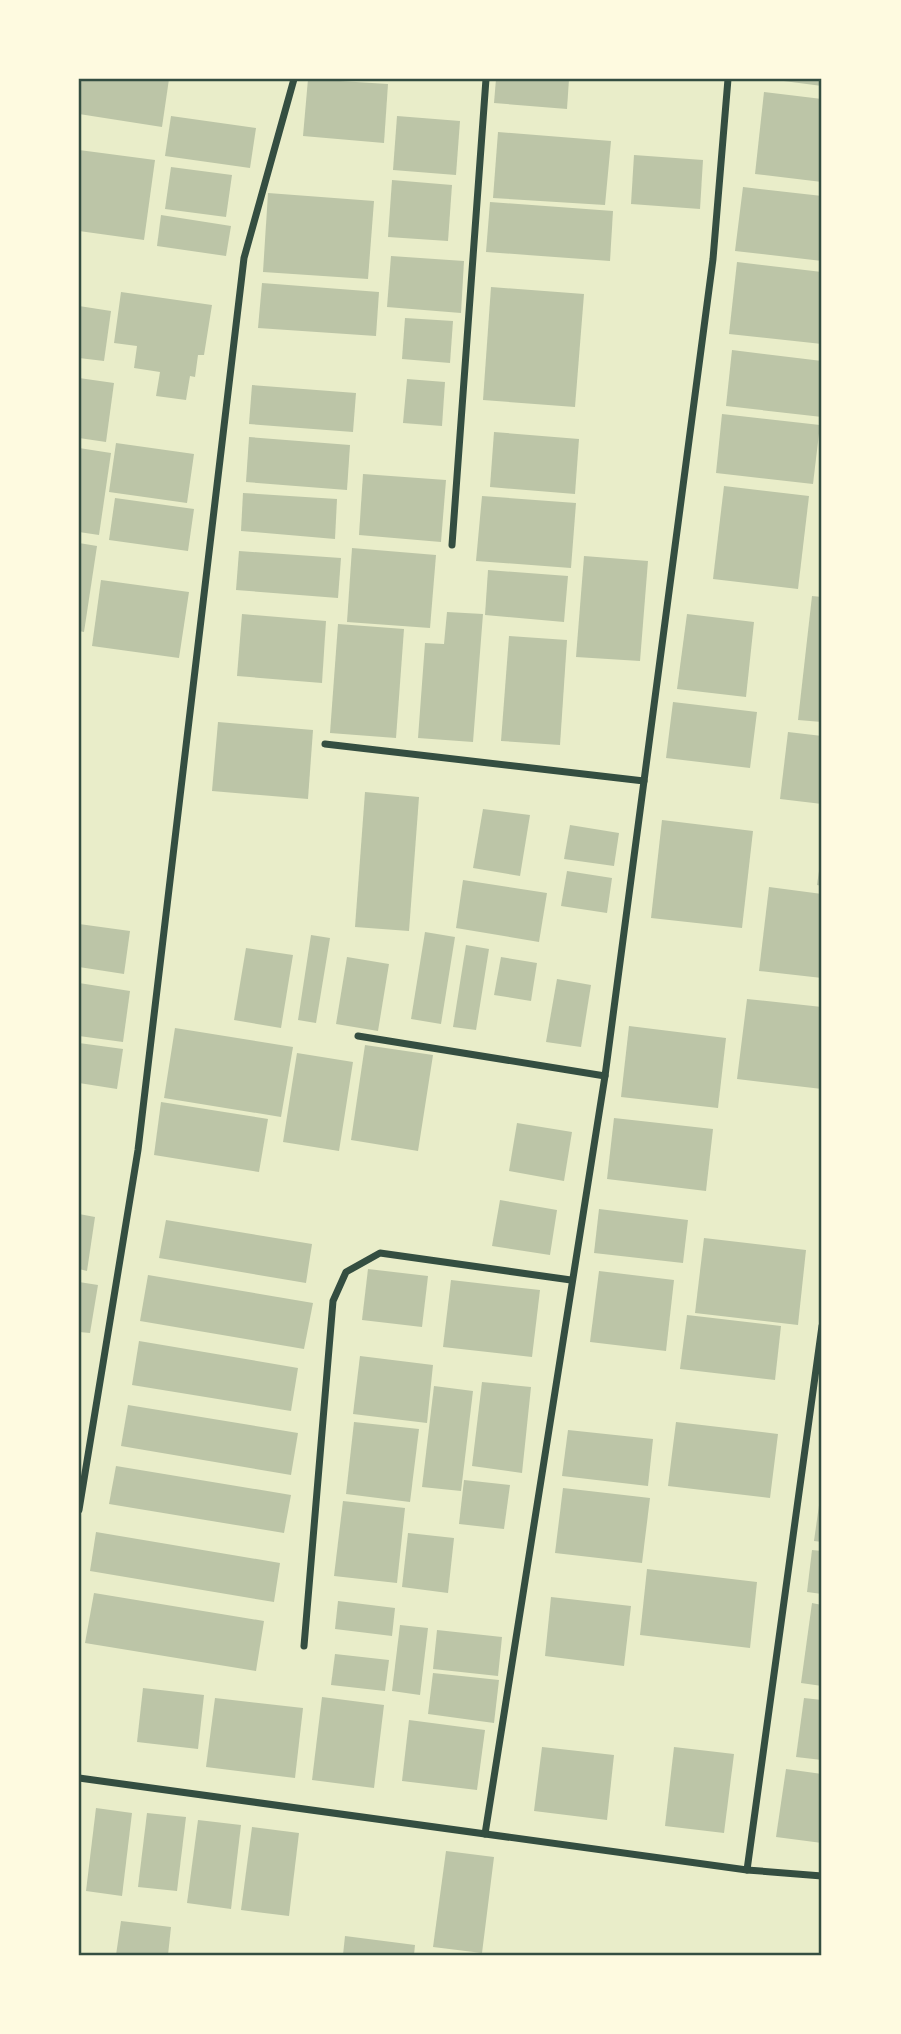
<svg xmlns="http://www.w3.org/2000/svg" width="901" height="2034" viewBox="0 0 901 2034" font-family="Montserrat,sans-serif">
	<style>
		.building { fill: #bcc5a7 }
		.lines { fill: none; stroke-linecap: round; stroke-linejoin: round }
		.minor { stroke: #344e41; stroke-width: 7 }
		.neatline { fill: none; stroke: #344e41; stroke-width: 2.5 }
	</style>
	<rect width="100%" height="100%" fill="#e9edc9"/>
	<g class="building">
		<polygon points="80,79 169,79 162,127 79,114"/>
		<polygon points="308,79 388,84 384,143 303,136"/>
		<polygon points="496,79 569,79 567,109 494,103"/>
		<polygon points="776,79 822,79 822,86 776,80"/>
		<polygon points="764,92 822,99 822,182 755,174"/>
		<polygon points="171,116 256,128 250,168 165,156"/>
		<polygon points="397,116 460,121 456,175 393,170"/>
		<polygon points="498,132 611,141 605,205 493,198"/>
		<polygon points="79,150 155,160 144,240 79,231"/>
		<polygon points="634,155 703,160 700,209 631,204"/>
		<polygon points="171,167 232,175 226,217 165,209"/>
		<polygon points="392,180 452,185 448,241 388,237"/>
		<polygon points="743,187 822,196 822,261 735,251"/>
		<polygon points="268,193 374,201 368,279 263,272"/>
		<polygon points="490,202 613,211 610,261 486,252"/>
		<polygon points="161,215 231,226 226,256 157,246"/>
		<polygon points="391,256 464,261 461,313 387,307"/>
		<polygon points="737,262 822,272 822,344 729,334"/>
		<polygon points="262,283 379,292 376,336 258,328"/>
		<polygon points="491,287 584,294 575,407 483,400"/>
		<polygon points="121,292 212,305 204,355 198,355 195,377 190,376 186,400 156,396 160,372 134,368 137,346 114,343"/>
		<polygon points="79,306 111,311 104,361 79,358"/>
		<polygon points="405,318 453,321 450,363 402,359"/>
		<polygon points="732,350 822,361 822,417 726,406"/>
		<polygon points="79,378 114,383 106,442 79,438"/>
		<polygon points="407,379 445,382 442,426 403,423"/>
		<polygon points="252,385 356,393 353,432 249,424"/>
		<polygon points="722,414 820,425 813,484 716,473"/>
		<polygon points="494,432 579,439 575,494 490,487"/>
		<polygon points="249,437 350,445 347,490 246,482"/>
		<polygon points="116,443 194,454 187,503 109,492"/>
		<polygon points="79,448 111,453 99,535 79,532"/>
		<polygon points="363,474 446,480 441,542 359,535"/>
		<polygon points="724,486 809,496 798,589 713,579"/>
		<polygon points="243,493 337,499 335,539 241,531"/>
		<polygon points="482,496 576,503 571,568 476,561"/>
		<polygon points="115,498 194,509 188,551 109,540"/>
		<polygon points="79,543 97,546 84,632 79,631"/>
		<polygon points="352,548 436,555 430,628 347,622"/>
		<polygon points="239,551 341,558 338,598 236,590"/>
		<polygon points="584,556 648,561 640,661 576,657"/>
		<polygon points="488,570 568,576 564,622 485,615"/>
		<polygon points="101,580 189,592 179,658 92,646"/>
		<polygon points="812,596 822,597 822,722 798,720"/>
		<polygon points="447,612 483,614 473,742 418,738 425,643 444,644"/>
		<polygon points="242,614 326,621 322,683 237,676"/>
		<polygon points="687,614 754,622 746,697 677,689"/>
		<polygon points="338,624 404,629 396,738 330,733"/>
		<polygon points="509,636 567,640 560,745 501,741"/>
		<polygon points="673,702 757,712 750,768 666,758"/>
		<polygon points="218,722 313,730 308,799 212,791"/>
		<polygon points="788,732 822,736 822,804 780,799"/>
		<polygon points="365,792 419,797 409,931 355,927"/>
		<polygon points="483,809 530,815 520,876 473,868"/>
		<polygon points="662,820 753,831 742,928 651,918"/>
		<polygon points="570,825 619,833 614,866 564,859"/>
		<polygon points="821,857 822,858 822,886 817,885"/>
		<polygon points="567,871 612,878 607,913 561,906"/>
		<polygon points="463,880 547,893 539,942 456,928"/>
		<polygon points="769,887 822,894 822,978 759,971"/>
		<polygon points="79,924 130,931 124,974 79,967"/>
		<polygon points="425,932 455,937 441,1024 411,1019"/>
		<polygon points="311,935 330,938 316,1023 298,1020"/>
		<polygon points="466,945 489,949 476,1030 453,1027"/>
		<polygon points="246,948 293,955 281,1028 234,1020"/>
		<polygon points="347,957 389,964 378,1031 336,1024"/>
		<polygon points="501,957 537,963 531,1001 494,995"/>
		<polygon points="557,979 591,985 581,1047 546,1042"/>
		<polygon points="79,983 130,991 123,1042 79,1036"/>
		<polygon points="747,999 822,1007 822,1089 737,1079"/>
		<polygon points="629,1026 726,1038 718,1108 621,1097"/>
		<polygon points="175,1028 293,1047 281,1117 164,1098"/>
		<polygon points="79,1043 123,1049 117,1089 79,1083"/>
		<polygon points="365,1045 433,1055 418,1151 351,1140"/>
		<polygon points="297,1053 353,1062 339,1151 283,1142"/>
		<polygon points="161,1102 268,1119 259,1172 154,1155"/>
		<polygon points="614,1118 713,1129 706,1191 607,1179"/>
		<polygon points="517,1123 572,1132 564,1181 509,1171"/>
		<polygon points="500,1200 557,1210 550,1255 492,1246"/>
		<polygon points="599,1209 688,1220 683,1263 594,1253"/>
		<polygon points="79,1214 95,1217 87,1271 79,1269"/>
		<polygon points="166,1220 312,1244 306,1283 159,1258"/>
		<polygon points="704,1238 806,1250 798,1325 695,1313"/>
		<polygon points="368,1269 428,1276 422,1327 362,1320"/>
		<polygon points="599,1271 674,1280 666,1351 590,1342"/>
		<polygon points="148,1275 313,1303 304,1349 140,1321"/>
		<polygon points="451,1280 540,1290 532,1357 443,1347"/>
		<polygon points="79,1282 98,1285 90,1333 79,1332"/>
		<polygon points="687,1315 781,1326 775,1380 680,1369"/>
		<polygon points="139,1341 298,1368 291,1411 132,1385"/>
		<polygon points="360,1356 433,1365 427,1423 353,1414"/>
		<polygon points="482,1382 531,1387 522,1473 472,1466"/>
		<polygon points="434,1386 473,1391 461,1491 422,1487"/>
		<polygon points="128,1405 298,1433 291,1475 121,1446"/>
		<polygon points="354,1422 419,1429 410,1502 346,1494"/>
		<polygon points="676,1422 778,1434 770,1498 668,1486"/>
		<polygon points="568,1430 653,1439 648,1486 562,1476"/>
		<polygon points="116,1466 291,1495 284,1533 109,1504"/>
		<polygon points="464,1480 510,1485 504,1529 459,1524"/>
		<polygon points="563,1488 650,1498 642,1563 555,1553"/>
		<polygon points="821,1491 822,1491 822,1542 814,1541"/>
		<polygon points="343,1501 405,1508 397,1583 334,1576"/>
		<polygon points="96,1532 280,1563 274,1602 90,1571"/>
		<polygon points="408,1533 454,1538 448,1593 402,1587"/>
		<polygon points="812,1550 822,1551 822,1594 807,1592"/>
		<polygon points="647,1569 757,1582 750,1648 640,1635"/>
		<polygon points="94,1593 264,1621 256,1671 85,1643"/>
		<polygon points="551,1597 631,1606 624,1666 545,1656"/>
		<polygon points="338,1601 395,1608 392,1636 335,1629"/>
		<polygon points="812,1603 822,1605 822,1686 801,1683"/>
		<polygon points="400,1625 428,1628 420,1695 392,1691"/>
		<polygon points="437,1630 502,1637 498,1676 433,1669"/>
		<polygon points="335,1654 389,1660 385,1691 331,1685"/>
		<polygon points="433,1673 499,1680 494,1723 428,1714"/>
		<polygon points="143,1688 204,1695 198,1749 137,1742"/>
		<polygon points="322,1697 384,1705 374,1788 312,1780"/>
		<polygon points="215,1698 303,1708 295,1778 206,1767"/>
		<polygon points="804,1698 822,1700 822,1760 796,1757"/>
		<polygon points="409,1720 485,1730 477,1790 402,1781"/>
		<polygon points="542,1747 614,1755 607,1820 534,1811"/>
		<polygon points="674,1747 734,1754 724,1833 665,1826"/>
		<polygon points="786,1769 822,1774 822,1843 776,1837"/>
		<polygon points="96,1808 132,1813 122,1896 86,1891"/>
		<polygon points="147,1813 186,1817 177,1891 138,1887"/>
		<polygon points="198,1820 241,1825 231,1909 187,1903"/>
		<polygon points="252,1827 299,1833 289,1916 241,1910"/>
		<polygon points="446,1851 494,1857 482,1953 433,1947"/>
		<polygon points="121,1921 171,1927 168,1955 116,1955"/>
		<polygon points="345,1936 415,1945 414,1955 343,1955"/>
	</g>
	<g class="lines">
		<g class="minor">
			<polyline points="452,545 486,79"/>
			<polyline points="325,744 644,781"/>
			<polyline points="358,1036 605,1076"/>
			<polyline points="79,1510 138,1150 244,258 294,79"/>
			<polyline points="304,1646 333,1301 346,1272 380,1253 571,1280"/>
			<polyline points="79,1778 747,1870 822,1876"/>
			<polyline points="485,1834 605,1076 713,259 728,79"/>
			<polyline points="747,1870 822,1326"/>
		</g>
	</g>
	<rect width="901" height="2034" fill="none" stroke="#fefae0" stroke-width="161"/>
	<rect x="80" y="80" width="740" height="1874" class="neatline"/>
</svg>
